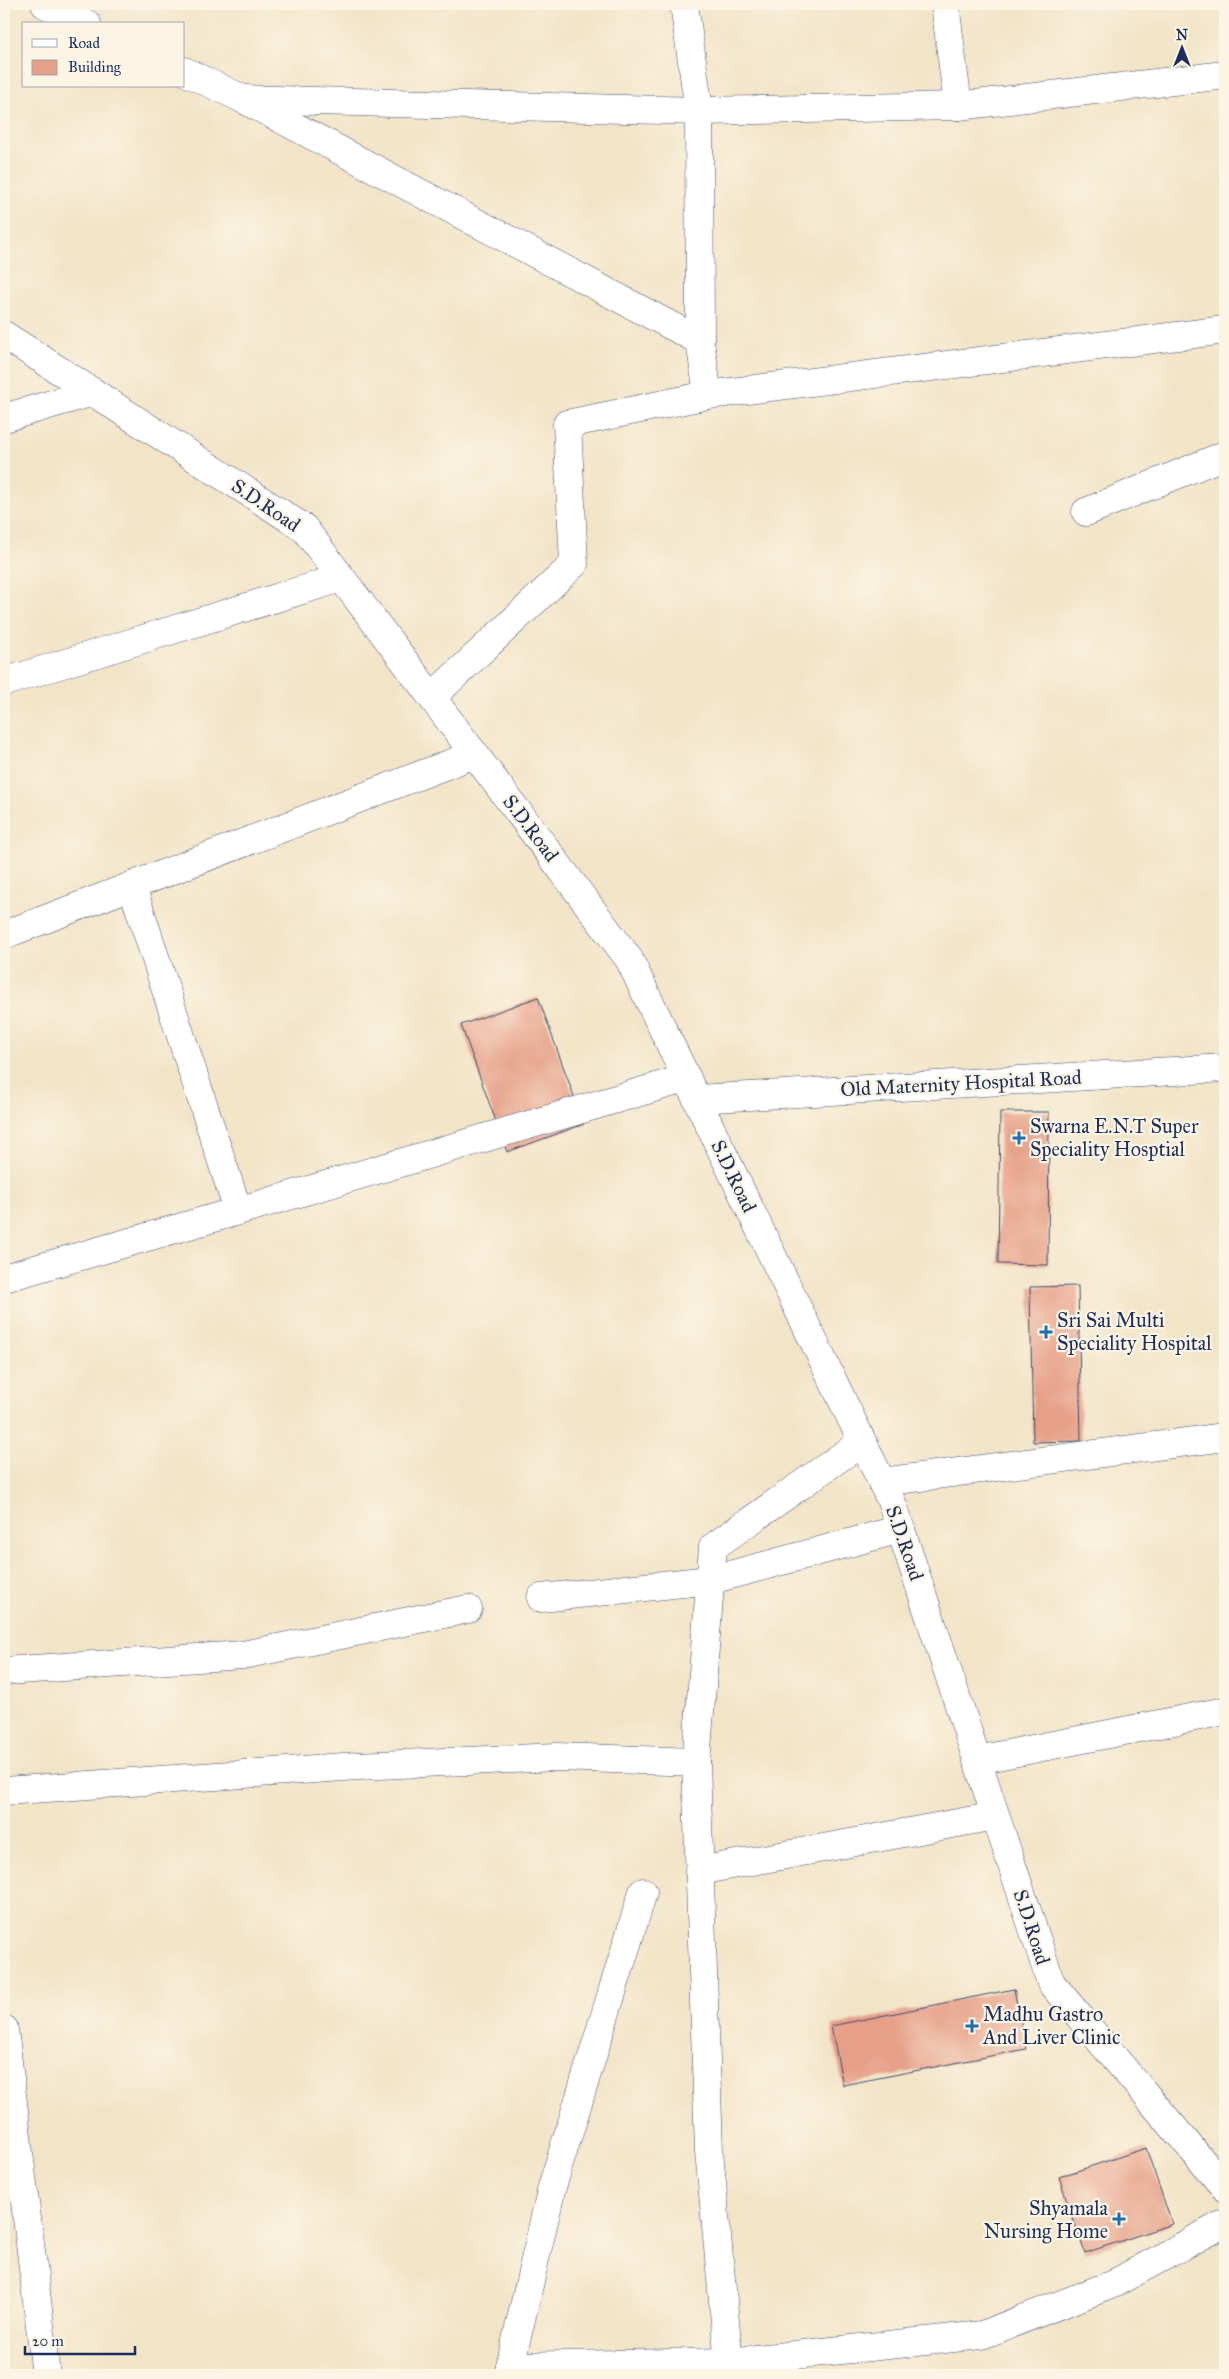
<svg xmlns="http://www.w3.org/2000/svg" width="1229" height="2379" viewBox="0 0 1229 2379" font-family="'IM FELL Great Primer',serif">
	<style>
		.building { fill: #e6a088 }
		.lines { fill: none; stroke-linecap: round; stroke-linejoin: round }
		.minor-casing { stroke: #3b4a6e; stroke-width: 29 }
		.minor { stroke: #fff; stroke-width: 28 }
		.poi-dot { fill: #1f6fb2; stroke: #fcf5e5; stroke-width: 2 }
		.labels { text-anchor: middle; stroke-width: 4.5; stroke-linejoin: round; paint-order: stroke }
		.street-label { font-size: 20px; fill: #1b2f5e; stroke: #fcf5e5 }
		.poi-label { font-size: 20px; fill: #1b2f5e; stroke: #fcf5e5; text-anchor: start }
	</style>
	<rect width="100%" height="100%" fill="#fcf5e5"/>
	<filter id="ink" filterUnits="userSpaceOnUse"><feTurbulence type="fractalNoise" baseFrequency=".02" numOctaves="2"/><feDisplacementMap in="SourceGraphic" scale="10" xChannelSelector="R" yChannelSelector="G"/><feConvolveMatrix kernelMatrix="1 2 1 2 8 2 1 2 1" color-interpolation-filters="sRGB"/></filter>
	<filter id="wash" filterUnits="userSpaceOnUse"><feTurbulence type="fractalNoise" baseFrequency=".0096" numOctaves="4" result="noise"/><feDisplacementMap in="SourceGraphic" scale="20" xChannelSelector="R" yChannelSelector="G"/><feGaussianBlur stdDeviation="1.12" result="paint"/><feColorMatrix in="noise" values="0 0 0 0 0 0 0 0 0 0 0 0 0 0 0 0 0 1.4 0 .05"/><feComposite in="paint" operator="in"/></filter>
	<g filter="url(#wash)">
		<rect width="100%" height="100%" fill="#f2e4c7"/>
		<g id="blocks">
			<g class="building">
				<polygon points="538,997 584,1124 507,1152 461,1025"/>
				<polygon points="1000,1112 1049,1112 1048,1265 998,1264"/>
				<polygon points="1078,1286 1081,1441 1033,1442 1030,1287"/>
				<polygon points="1014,1989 1026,2049 843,2085 831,2026"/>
				<polygon points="1146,2148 1172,2224 1085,2253 1059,2177"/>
			</g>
		</g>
	</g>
	<g filter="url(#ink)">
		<use href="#blocks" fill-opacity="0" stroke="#3b4a6e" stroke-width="1"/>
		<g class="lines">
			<g class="minor-casing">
				<g id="minor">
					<polyline points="45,4 87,24"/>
					<polyline points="684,4 699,111 700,341 708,395"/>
					<polyline points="945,4 958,106"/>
					<polyline points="184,71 243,99 700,341"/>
					<polyline points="243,99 699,111 958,106 1225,75"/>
					<polyline points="4,335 304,528 629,959 892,1503 1051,1983 1225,2188"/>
					<polyline points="4,418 93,392"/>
					<polyline points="1086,512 1225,455"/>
					<polyline points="4,682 341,578"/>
					<polyline points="432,697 574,564 567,424 708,395 1225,330"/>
					<polyline points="132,886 238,1211"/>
					<polyline points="4,935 475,754"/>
					<polyline points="698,1099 1225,1068"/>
					<polyline points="4,1278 238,1211 687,1078"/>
					<polyline points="882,1482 1225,1437"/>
					<polyline points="541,1598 711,1580 901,1529"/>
					<polyline points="4,1671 243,1655 468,1609"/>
					<polyline points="977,1760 1225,1711"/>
					<polyline points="4,1791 357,1766 557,1757 696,1762"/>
					<polyline points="699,1871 995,1816"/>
					<polyline points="4,2029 46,2375"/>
					<polyline points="510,2366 729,2362 982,2335 1113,2284 1225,2223"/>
					<polyline points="508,2375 552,2187 643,1892"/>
					<polyline points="730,2375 709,2151 696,1762 713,1547 862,1442"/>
				</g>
			</g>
			<use href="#minor" class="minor"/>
		</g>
	</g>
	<g class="poi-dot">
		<path d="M1016.5 1130.5h5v5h5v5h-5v5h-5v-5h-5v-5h5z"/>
		<path d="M1043.5 1324.5h5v5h5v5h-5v5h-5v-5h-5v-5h5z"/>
		<path d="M969.5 2018.5h5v5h5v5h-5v5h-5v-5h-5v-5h5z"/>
		<path d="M1116.5 2211.5h5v5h5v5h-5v5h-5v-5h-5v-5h5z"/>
	</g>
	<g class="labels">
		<g class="street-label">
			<text transform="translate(266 505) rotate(34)" y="7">S.D.Road</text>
			<text transform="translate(531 828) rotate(53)" y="7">S.D.Road</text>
			<text transform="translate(961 1083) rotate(-3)" y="7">Old Maternity Hospital Road</text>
			<text transform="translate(734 1176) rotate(64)" y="7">S.D.Road</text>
			<text transform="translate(905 1543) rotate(71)" y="7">S.D.Road</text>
			<text transform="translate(1032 1927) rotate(72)" y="7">S.D.Road</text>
		</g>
		<g class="poi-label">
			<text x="1030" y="1133">Swarna E.N.T Super<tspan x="1030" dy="23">Speciality Hosptial</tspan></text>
			<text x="1057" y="1327">Sri Sai Multi<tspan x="1057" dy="23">Speciality Hospital</tspan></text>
			<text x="983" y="2021">Madhu Gastro<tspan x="983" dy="23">And Liver Clinic</tspan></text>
			<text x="1108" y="2215" text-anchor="end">Shyamala<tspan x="1108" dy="23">Nursing Home</tspan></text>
		</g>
	</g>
	<rect width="1229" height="2379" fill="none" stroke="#fcf5e5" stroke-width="20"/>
	<rect x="22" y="22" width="162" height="65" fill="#fcf5e5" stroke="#a2a6af"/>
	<rect x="32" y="39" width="25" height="8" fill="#ffffff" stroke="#a2a6af"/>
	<text x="68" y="48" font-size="15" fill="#1b2f5e">Road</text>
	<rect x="32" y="60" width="25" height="15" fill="#e6a088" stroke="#a2a6af"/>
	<text x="68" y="72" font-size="15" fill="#1b2f5e">Building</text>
	<g transform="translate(1182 48)" stroke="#fcf5e5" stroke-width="4" paint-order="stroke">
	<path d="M0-4L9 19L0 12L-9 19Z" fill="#1b2f5e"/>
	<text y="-8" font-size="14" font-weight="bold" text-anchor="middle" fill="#1b2f5e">N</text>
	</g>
	<path d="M25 2346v8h110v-8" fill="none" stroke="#1b2f5e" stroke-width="2.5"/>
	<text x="32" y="2346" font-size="15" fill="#1b2f5e" stroke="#fcf5e5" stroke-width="4" paint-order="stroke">20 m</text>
</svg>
